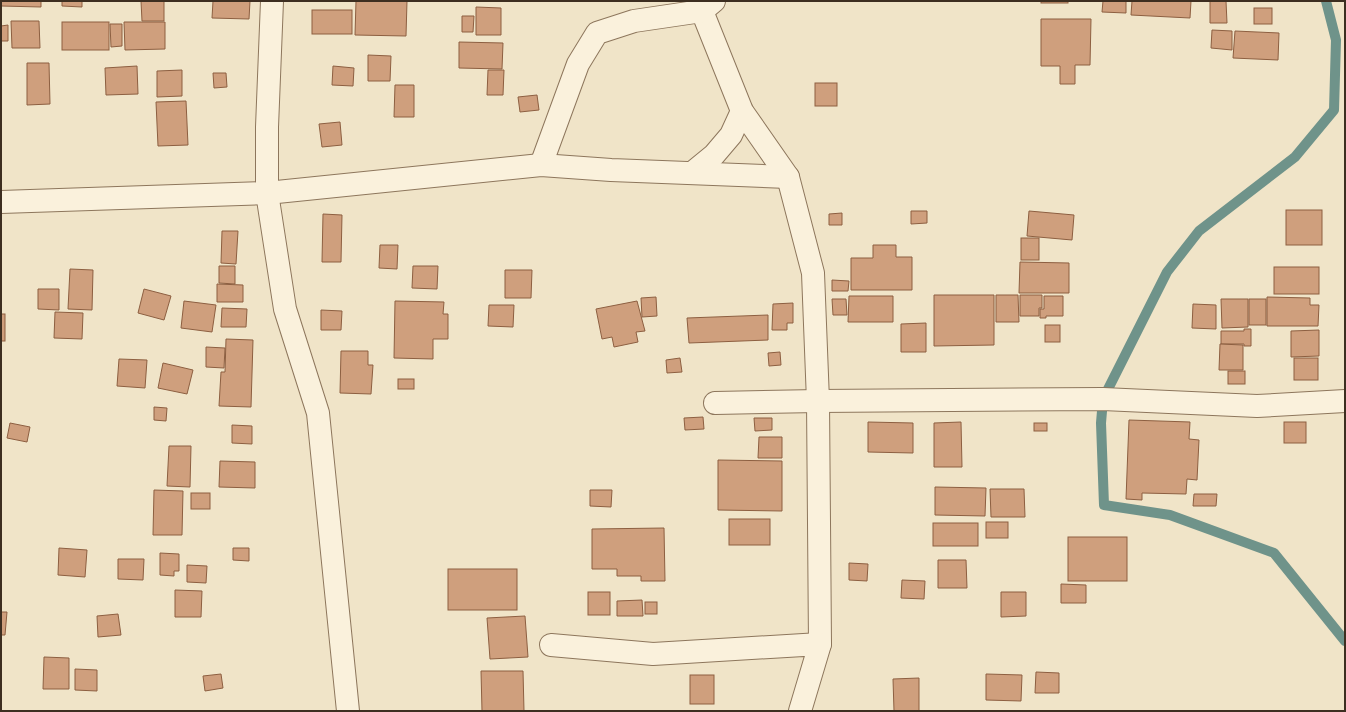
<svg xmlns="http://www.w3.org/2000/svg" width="1346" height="712" viewBox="0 0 1346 712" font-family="Lora,serif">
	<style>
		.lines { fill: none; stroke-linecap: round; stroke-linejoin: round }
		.stream { stroke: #6f938a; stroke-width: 10 }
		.building { fill: #cf9f7d; stroke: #8d5f41 }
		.minor-casing { stroke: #8d765c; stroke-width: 24 }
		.minor { stroke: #faf1dc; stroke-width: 22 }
	</style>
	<rect width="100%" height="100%" fill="#f0e4c8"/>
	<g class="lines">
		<polyline class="stream" points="1326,1 1336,40 1334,110 1295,157 1199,231 1167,272 1103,399 1101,423 1104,505 1170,515 1274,553 1345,641"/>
	</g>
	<g class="building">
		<polygon points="1,1 41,1 41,7 1,6"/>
		<polygon points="62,1 82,1 82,7 62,6"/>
		<polygon points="141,1 164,1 164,21 142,21"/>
		<polygon points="213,1 250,1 249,19 212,18"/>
		<polygon points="356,1 407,1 406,36 355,35"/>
		<rect x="1041" y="1" width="27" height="2"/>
		<polygon points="1103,1 1126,1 1126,13 1102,12"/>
		<polygon points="1132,1 1191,1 1190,18 1131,15"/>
		<polygon points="1210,1 1226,1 1227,23 1210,23"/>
		<polygon points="476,7 501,8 501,35 476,35"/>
		<rect x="1254" y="8" width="18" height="16"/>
		<rect x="312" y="10" width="40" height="24"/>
		<polygon points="462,16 474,16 473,32 462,32"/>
		<polygon points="1041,19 1091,19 1090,65 1075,65 1075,84 1060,84 1060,66 1041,66"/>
		<polygon points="11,21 39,21 40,48 12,48"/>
		<rect x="62" y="22" width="47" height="28"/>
		<polygon points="124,22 165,22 165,49 125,50"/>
		<polygon points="110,24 122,24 122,46 111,47"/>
		<polygon points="8,25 8,41 1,41 1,26"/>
		<polygon points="1212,30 1232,31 1232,50 1211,48"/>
		<polygon points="1235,31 1279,33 1278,60 1233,58"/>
		<polygon points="459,42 503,43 502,69 459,68"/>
		<polygon points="368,55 391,56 390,81 368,81"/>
		<polygon points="27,63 49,63 50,104 27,105"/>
		<polygon points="137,66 138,94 106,95 105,68"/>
		<polygon points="333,66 354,68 353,86 332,85"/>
		<polygon points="182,70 182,96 157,97 157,71"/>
		<polygon points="488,70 504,70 503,95 487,95"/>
		<polygon points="213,73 226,73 227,87 214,88"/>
		<rect x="815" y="83" width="22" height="23"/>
		<polygon points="395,85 414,85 414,117 394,117"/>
		<polygon points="537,95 539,110 520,112 518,97"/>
		<polygon points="186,101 188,145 158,146 156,102"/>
		<polygon points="340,122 342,145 322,147 319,124"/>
		<rect x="1286" y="210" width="36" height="35"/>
		<polygon points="911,211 927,211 927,223 911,224"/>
		<polygon points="1029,211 1074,215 1072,240 1027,236"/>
		<polygon points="842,213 842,225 829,225 829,214"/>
		<polygon points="323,214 342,215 341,262 322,262"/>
		<polygon points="222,231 238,231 236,264 221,263"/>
		<rect x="1021" y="238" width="18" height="22"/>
		<polygon points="380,245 398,245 397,269 379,268"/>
		<polygon points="873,245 896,245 896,257 912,257 912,290 851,290 851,258 873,258"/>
		<polygon points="1020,262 1069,263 1069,293 1019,293"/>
		<polygon points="219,266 235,266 235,284 219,283"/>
		<polygon points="413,266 438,266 437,289 412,288"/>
		<rect x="1274" y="267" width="45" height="27"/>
		<polygon points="70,269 93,270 92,310 68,309"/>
		<polygon points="505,270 532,270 531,298 505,298"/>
		<polygon points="832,280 849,281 848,291 832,291"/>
		<polygon points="217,284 243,285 243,302 217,302"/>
		<polygon points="38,289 59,289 59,310 38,309"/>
		<polygon points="144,289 171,296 164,320 138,313"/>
		<polygon points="934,295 994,295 994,345 934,346"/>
		<polygon points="996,295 1018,295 1019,322 996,322"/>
		<polygon points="1020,295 1042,295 1042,308 1039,308 1039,316 1020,316"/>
		<polygon points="849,296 893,296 893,322 848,322"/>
		<polygon points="1044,296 1063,296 1063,316 1046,316 1046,318 1040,318 1040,309 1044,309"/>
		<polygon points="656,297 657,316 642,317 641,298"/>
		<polygon points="1267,297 1310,298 1310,305 1319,305 1318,326 1267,326"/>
		<polygon points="832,299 846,299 847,315 833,315"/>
		<polygon points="1221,299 1248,299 1248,327 1222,328"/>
		<rect x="1249" y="299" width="17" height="26"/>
		<polygon points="184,301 216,305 212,332 181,328"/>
		<polygon points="395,301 444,302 443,314 448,314 448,339 433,339 433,359 394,358"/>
		<polygon points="637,301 645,331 636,332 638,342 614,347 612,337 602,339 596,309"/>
		<polygon points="793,303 793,323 787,323 787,330 772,330 773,304"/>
		<polygon points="1193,304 1216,305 1216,329 1192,328"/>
		<polygon points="489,305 514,305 513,327 488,326"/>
		<polygon points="222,308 247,309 246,327 221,327"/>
		<polygon points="321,310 342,311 341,330 321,330"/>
		<polygon points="55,312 83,313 82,339 54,338"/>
		<rect x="1" y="314" width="4" height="27"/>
		<polygon points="768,315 768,340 689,343 687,318"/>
		<polygon points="926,323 926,352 901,352 901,324"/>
		<rect x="1045" y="325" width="15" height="17"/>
		<polygon points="1244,329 1251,329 1251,346 1244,346 1244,344 1221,344 1221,331 1244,331"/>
		<polygon points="1319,330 1319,356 1291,357 1291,331"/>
		<polygon points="226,339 253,340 251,407 219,406 221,372 225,372"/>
		<polygon points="1220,344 1243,345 1243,370 1219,370"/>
		<polygon points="206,347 225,348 224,368 206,367"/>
		<polygon points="341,351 368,351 368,365 373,365 371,394 340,393"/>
		<polygon points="780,352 781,365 769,366 768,353"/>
		<polygon points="680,358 682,372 667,373 666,360"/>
		<rect x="1294" y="358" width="24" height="22"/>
		<polygon points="119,359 147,360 145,388 117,386"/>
		<polygon points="163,363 193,370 187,394 158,388"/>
		<rect x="1228" y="371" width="17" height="13"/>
		<rect x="398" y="379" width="16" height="10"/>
		<polygon points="154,407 167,408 166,421 154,420"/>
		<polygon points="703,417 704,429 685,430 684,418"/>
		<polygon points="754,418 772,418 772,430 755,431"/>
		<polygon points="1129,420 1190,422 1189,439 1199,440 1197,480 1187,479 1186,494 1142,493 1142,500 1126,499"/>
		<polygon points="868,422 913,423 913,453 868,452"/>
		<polygon points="961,422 962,467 934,467 934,423"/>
		<rect x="1284" y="422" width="22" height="21"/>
		<polygon points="10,423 30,427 27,442 7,438"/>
		<rect x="1034" y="423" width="13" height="8"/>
		<polygon points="232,425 252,426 252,444 232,443"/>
		<polygon points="759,437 782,437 782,458 758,458"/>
		<polygon points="169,446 191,446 190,487 167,486"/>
		<polygon points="718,460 782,461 782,511 718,510"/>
		<polygon points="220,461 255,462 255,488 219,487"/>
		<polygon points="935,487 986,488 985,516 935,515"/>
		<polygon points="990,489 1024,489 1025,517 991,517"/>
		<polygon points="154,490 183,491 182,535 153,535"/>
		<polygon points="590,490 612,490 611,507 590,506"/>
		<rect x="191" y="493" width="19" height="16"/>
		<polygon points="1194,494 1217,494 1216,506 1193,506"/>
		<rect x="729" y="519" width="41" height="26"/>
		<rect x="986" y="522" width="22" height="16"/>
		<rect x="933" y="523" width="45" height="23"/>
		<polygon points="664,528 665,581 641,581 641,576 617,576 617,569 592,569 592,529"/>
		<rect x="1068" y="537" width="59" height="44"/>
		<polygon points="59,548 87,550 85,577 58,575"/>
		<polygon points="233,548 249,548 249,561 233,560"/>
		<polygon points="160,553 179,554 179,571 174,571 174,576 160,575"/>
		<polygon points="118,559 144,559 143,580 118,579"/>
		<polygon points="938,560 966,560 967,588 938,588"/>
		<polygon points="849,563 868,564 867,581 849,580"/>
		<polygon points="187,565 207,566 206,583 187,582"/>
		<rect x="448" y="569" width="69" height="41"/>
		<polygon points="902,580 925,581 924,599 901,598"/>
		<polygon points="1061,584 1086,585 1086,603 1061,603"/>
		<polygon points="175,590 202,591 201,617 175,617"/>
		<rect x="588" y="592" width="22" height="23"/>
		<polygon points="1001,592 1026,592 1026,616 1001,617"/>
		<polygon points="642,600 643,616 617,616 617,601"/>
		<rect x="645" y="602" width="12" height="12"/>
		<polygon points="1,612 7,612 5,635 1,635"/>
		<polygon points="118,614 121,635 98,637 97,616"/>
		<polygon points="525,616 528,657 490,659 487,618"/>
		<polygon points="44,657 69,658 69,689 43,689"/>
		<polygon points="75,669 97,670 97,691 75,690"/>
		<polygon points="481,671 523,671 524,711 482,711"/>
		<polygon points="1036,672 1059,673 1059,693 1035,693"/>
		<polygon points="221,674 223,688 205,691 203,676"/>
		<polygon points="986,674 1022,675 1021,701 986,700"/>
		<rect x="690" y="675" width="24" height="29"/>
		<polygon points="919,678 919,711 894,711 893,679"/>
	</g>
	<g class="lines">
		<g class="minor-casing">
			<g id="minor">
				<polyline points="272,1 267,127 267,193 285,309 318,413 348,711"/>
				<polyline points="702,11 742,111 788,177 813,273 818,401 820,644"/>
				<polyline points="541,165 578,64 597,33 634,21 702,11 714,1"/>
				<polyline points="692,173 714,155 731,135 742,111"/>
				<polyline points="1,202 267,193 541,165 611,170 788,177"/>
				<polyline points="715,403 818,401 1103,399 1257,406 1345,401"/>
				<polyline points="551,645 653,654 820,644 800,711"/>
			</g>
		</g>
		<use href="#minor" class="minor"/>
	</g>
	<rect width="1346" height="712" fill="none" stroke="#3d2e20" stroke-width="4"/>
</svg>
